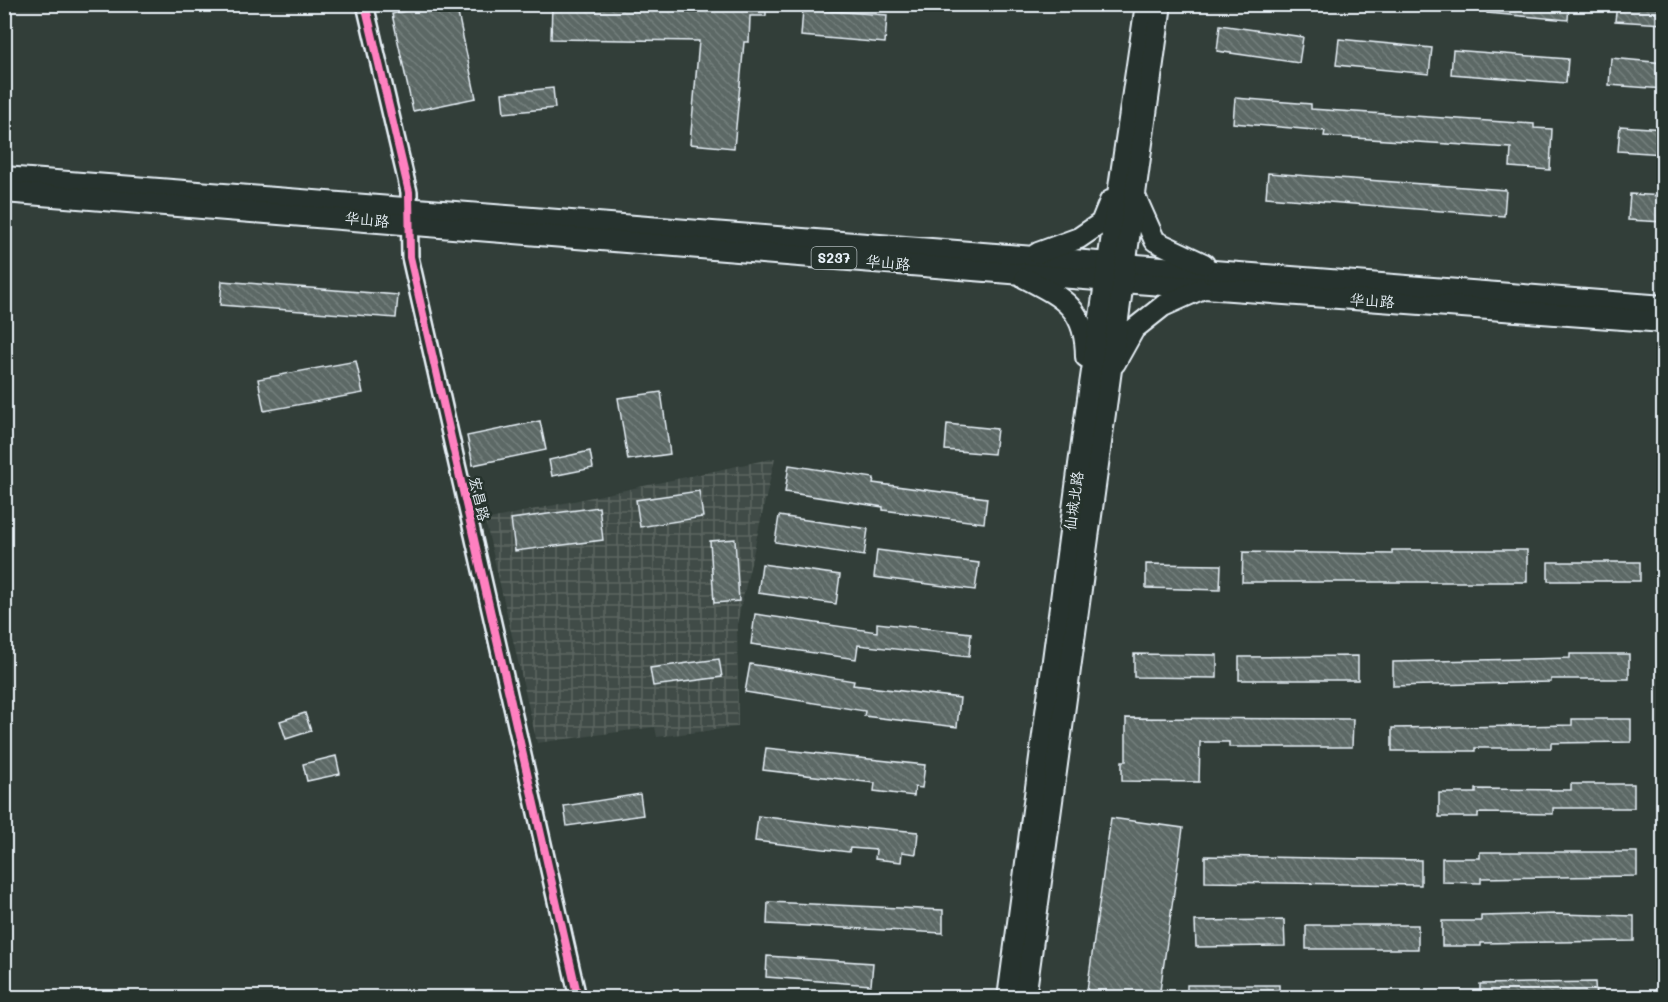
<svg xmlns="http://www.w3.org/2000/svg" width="1668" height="1002" viewBox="0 0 1668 1002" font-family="Mali,'LXGW WenKai TC',sans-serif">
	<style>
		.industrial { fill: url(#industrial-grid) }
		.building { fill: url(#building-back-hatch); stroke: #e8f1f8; stroke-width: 1.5 }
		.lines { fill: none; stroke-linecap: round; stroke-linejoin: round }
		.minor-casing { stroke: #e8f1f8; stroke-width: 20 }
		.major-casing { stroke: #e8f1f8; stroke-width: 24 }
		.minor { stroke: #26332d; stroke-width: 15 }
		.major { stroke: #26332d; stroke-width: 20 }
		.cycleway-casing { stroke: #26332d; stroke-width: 11 }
		.cycleway { stroke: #ff80c0; stroke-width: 8 }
		.labels { text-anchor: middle; stroke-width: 5; stroke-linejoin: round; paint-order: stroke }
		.shield { fill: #26332d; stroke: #aeb8bb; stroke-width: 1.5 }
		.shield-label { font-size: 14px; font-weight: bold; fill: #e8f1f8 }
		.street-label { font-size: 15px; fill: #e8f1f8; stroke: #26332d }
	</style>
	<defs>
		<pattern id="industrial-grid" width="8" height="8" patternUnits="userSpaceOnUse" patternTransform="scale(1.5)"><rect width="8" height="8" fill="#3f4b46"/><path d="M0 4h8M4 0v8" fill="none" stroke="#5b6561"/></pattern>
		<pattern id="building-back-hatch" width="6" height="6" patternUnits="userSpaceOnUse" patternTransform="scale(1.5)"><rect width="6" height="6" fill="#5c6865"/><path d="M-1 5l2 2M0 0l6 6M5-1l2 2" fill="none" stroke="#737e7c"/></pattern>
	</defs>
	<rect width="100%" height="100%" fill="#323e39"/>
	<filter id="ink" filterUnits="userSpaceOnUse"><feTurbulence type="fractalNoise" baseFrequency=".0167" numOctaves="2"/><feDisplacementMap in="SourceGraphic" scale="12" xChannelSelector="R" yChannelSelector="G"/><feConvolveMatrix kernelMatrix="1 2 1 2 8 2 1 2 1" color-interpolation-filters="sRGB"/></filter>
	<g filter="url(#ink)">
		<polygon class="industrial" points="775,458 737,624 738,727 657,737 655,727 537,743 485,520"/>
		<g class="building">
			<polygon points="436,4 456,4 476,98 413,111 392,14"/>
			<polygon points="552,4 766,4 766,16 750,16 749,42 744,42 734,148 690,144 699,41 551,39"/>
			<polygon points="1487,4 1569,4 1568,20 1487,13"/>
			<polygon points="1617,4 1664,4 1664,24 1615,21"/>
			<polygon points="803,9 887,15 885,43 801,36"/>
			<polygon points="1220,25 1303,37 1299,63 1217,51"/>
			<polygon points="1339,39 1432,48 1429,74 1336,65"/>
			<polygon points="1453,50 1568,59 1566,83 1451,74"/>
			<polygon points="1611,58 1664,63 1664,89 1609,85"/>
			<polygon points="553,88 555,108 504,113 502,93"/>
			<polygon points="1235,98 1311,104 1311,109 1534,124 1534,128 1552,129 1550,170 1510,167 1511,148 1324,136 1325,131 1233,123"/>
			<polygon points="1620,126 1664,129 1664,154 1618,151"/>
			<polygon points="1268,173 1506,190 1504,216 1266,197"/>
			<polygon points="1630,194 1664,196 1664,222 1628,220"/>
			<polygon points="222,281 398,295 396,318 220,305"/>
			<polygon points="356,361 363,393 264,411 258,379"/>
			<polygon points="661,392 670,454 628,460 618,398"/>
			<polygon points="540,421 546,450 473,465 467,436"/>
			<polygon points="947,424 997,429 994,454 945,450"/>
			<polygon points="590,451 593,468 552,476 549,460"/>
			<polygon points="789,465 874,478 873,483 987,498 984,523 883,510 883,507 785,492"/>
			<polygon points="699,491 703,517 640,527 636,500"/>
			<polygon points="599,507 603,540 515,551 511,519"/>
			<polygon points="779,516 868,529 864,556 775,542"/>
			<polygon points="735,539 739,601 714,603 710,541"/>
			<polygon points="877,550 979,563 975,590 874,577"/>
			<polygon points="1392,550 1527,550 1527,582 1242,582 1243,552 1392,554"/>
			<rect x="1548" y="562" width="92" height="19"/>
			<polygon points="762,564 840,575 836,604 758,593"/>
			<polygon points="1146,564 1221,565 1220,590 1146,588"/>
			<polygon points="755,614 877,632 877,623 971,633 969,657 858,645 856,659 751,644"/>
			<polygon points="1134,654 1217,655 1217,678 1134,677"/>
			<polygon points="1570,654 1629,654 1629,679 1551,679 1551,682 1393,686 1393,662 1570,658"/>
			<polygon points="1358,656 1358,680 1239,680 1239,657"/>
			<polygon points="719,659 722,677 653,686 650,668"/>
			<polygon points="750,664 854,681 853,685 960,698 957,727 864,716 865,711 745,692"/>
			<polygon points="305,713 311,731 286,739 280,721"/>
			<polygon points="1126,718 1353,719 1352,747 1229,747 1229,742 1200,742 1199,782 1122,781 1122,761 1126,761"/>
			<polygon points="1572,719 1631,719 1631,742 1551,743 1551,748 1475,748 1475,751 1392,751 1392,728 1572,725"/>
			<polygon points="766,748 925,765 922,788 915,787 914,796 874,791 875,783 763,770"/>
			<polygon points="336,756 340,774 307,781 303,764"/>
			<polygon points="1571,784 1634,784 1634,808 1553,808 1553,814 1478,813 1478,817 1439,817 1439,793 1476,793 1476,789 1571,790"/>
			<polygon points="640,794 643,815 567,826 564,806"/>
			<polygon points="758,816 865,829 866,827 918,832 916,854 902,852 901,862 875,859 876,850 850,848 849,852 755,841"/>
			<polygon points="1111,818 1183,828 1159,998 1086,998"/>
			<polygon points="1480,852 1637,852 1637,876 1481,878 1481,883 1442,882 1442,858 1480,858"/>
			<polygon points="1205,856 1421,860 1421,885 1205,882"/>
			<polygon points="768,902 943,910 943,933 767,924"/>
			<polygon points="1557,914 1634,916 1634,941 1481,943 1481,946 1442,946 1442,921 1481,921 1481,916"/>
			<polygon points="1284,920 1285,946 1196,947 1195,921"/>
			<rect x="1306" y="925" width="112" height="24"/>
			<polygon points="767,956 873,963 871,985 766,977"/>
			<polygon points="1595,982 1596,998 1480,998 1480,984"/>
			<rect x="1187" y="985" width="92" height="13"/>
		</g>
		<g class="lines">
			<g class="minor-casing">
				<polyline id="minor" points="365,4 409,192 410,257 578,998"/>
			</g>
			<g class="major-casing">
				<g id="major">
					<polyline points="4,177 1664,306"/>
					<polyline points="4,192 1122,282 1664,322"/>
					<polyline points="1135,196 1155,241 1204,264"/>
					<polyline points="1038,253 1079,238 1101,223 1110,201"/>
					<path d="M1025,278C1064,298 1086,309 1086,357"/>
					<polyline points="1115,363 1134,329 1163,306 1201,289"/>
					<polyline points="1008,998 1086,412 1146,4"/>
					<polyline points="1025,998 1161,4"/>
				</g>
			</g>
			<use href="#minor" class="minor"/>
			<use href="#major" class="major"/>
			<g class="cycleway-casing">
				<polyline id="cycleway" points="365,4 409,192 410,257 578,998"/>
			</g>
			<use href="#cycleway" class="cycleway"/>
		</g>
	</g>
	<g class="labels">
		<rect class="shield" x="811.5" y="247" width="45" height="22" rx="4.5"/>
		<g class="shield-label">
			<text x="834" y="263">S237</text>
		</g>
		<g class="street-label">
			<text transform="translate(367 220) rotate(5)" y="5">华山路</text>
			<text transform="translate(888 263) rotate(5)" y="5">华山路</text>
			<text transform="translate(1372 301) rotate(4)" y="5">华山路</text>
			<text transform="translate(479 499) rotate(77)" y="5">宏昌路</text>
			<text transform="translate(1074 501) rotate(-82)" y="5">仙城北路</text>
		</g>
	</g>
	<rect width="1668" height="1002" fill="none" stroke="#26332d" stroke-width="24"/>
	<rect x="12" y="12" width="1644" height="978" fill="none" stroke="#e8f1f8" stroke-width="2" filter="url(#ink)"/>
</svg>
